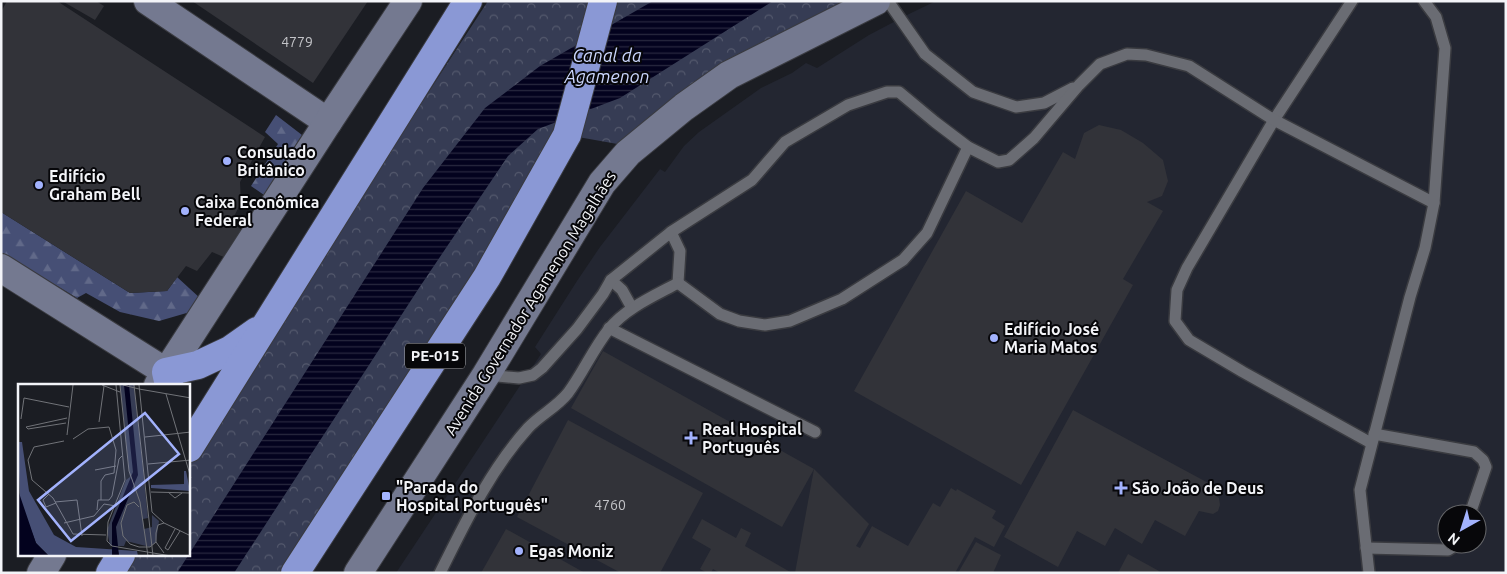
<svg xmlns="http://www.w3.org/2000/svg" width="1507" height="574" viewBox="0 0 1507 574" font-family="Ubuntu,sans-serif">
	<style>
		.built { fill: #232631; fill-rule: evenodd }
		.forest { fill: url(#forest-firs) }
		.park { fill: url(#park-crowns) }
		.water { fill: url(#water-rules) }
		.building { fill: #323339 }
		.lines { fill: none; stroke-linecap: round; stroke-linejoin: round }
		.lane-casing { stroke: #3a3b40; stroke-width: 14 }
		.secondary-casing { stroke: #3a3b40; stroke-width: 30 }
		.highway-casing { stroke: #3a3b40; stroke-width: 30 }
		.lane { stroke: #6a6c73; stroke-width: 11 }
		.secondary { stroke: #747990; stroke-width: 28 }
		.highway { stroke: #8a98d5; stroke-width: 28 }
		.poi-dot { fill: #a2b2fd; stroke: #07070a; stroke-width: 2 }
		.labels { text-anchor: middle; stroke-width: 4; stroke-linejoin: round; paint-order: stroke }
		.number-label { font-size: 14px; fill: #c3c4c8 }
		.shield { fill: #07070a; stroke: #acadb1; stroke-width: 1 }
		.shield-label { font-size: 15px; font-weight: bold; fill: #f3f4f8 }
		.poi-label { font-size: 16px; font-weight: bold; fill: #f3f4f8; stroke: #07070a; text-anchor: start }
		.street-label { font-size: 16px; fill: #f3f4f8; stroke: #07070a }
		.water-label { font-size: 18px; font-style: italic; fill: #cbd6fd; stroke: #07070a }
		.inset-road { fill: none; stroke: #717378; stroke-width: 1 }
		.view { fill: #a2b2fd; fill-opacity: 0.15; stroke: #a2b2fd; stroke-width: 2.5 }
		.inset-edge { fill: none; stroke: #f3f4f8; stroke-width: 2.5 }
	</style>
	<defs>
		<pattern id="forest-firs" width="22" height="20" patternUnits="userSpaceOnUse" patternTransform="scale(1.25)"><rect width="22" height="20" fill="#464f75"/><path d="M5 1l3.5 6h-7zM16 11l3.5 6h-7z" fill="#616989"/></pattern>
		<pattern id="park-crowns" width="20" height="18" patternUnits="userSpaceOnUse" patternTransform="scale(1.25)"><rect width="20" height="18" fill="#363c54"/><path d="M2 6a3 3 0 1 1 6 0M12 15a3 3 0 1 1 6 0" fill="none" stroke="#54596d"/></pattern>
		<pattern id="water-rules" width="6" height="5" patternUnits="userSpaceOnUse" patternTransform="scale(1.25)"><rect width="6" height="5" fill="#03021e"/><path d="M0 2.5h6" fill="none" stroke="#28283f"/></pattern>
	</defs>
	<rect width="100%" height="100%" fill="#1b1d23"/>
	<path class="built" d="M936,1H1506V573H396L541,354L535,347L577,281L600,247L660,169L665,172L684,146L699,132L761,88L792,73L806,63L817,68L869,35L909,14ZM1447,514H1477V544H1447Z"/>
	<g class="forest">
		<polygon points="276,115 302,135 264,195 251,186 278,144 265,132"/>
		<polygon points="1,212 130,293 167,291 177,277 201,299 190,312 159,321 120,312 86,293 77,298 1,252"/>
	</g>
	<polygon class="park" points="488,1 875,1 623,145 567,135 295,573 115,573 126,555 189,555 189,459"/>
	<polygon class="water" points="653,1 773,1 620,98 538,129 508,156 419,288 234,573 177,573 423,188 485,108 540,66"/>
	<g class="building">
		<polygon points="7,1 57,1 265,137 240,182 241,203 231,222 243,231 226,258 212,252 197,271 186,266 167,291 130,293 1,212 1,12"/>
		<polygon points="62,1 96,1 104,6 95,20"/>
		<polygon points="192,1 368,1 313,83"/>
		<polygon points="1099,125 1121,130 1143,143 1163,160 1168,181 1162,196 1147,202 1163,211 1123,279 1133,285 1021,485 854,391 966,191 1022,223 1063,152 1075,159 1084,133"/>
		<polygon points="603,351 814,469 782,527 571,408"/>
		<polygon points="1073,410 1212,485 1209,491 1219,498 1220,505 1218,511 1213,514 1199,511 1185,536 1155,520 1142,544 1115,528 1105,546 1077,531 1058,567 1004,537"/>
		<polygon points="568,420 703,493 660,573 621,573 517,517"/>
		<polygon points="814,469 869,524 856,546 860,548 872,526 908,546 933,503 940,507 951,488 956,491 957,489 996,511 992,518 1005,526 994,547 975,537 955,573 795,573"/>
		<polygon points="702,519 736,538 741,528 751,533 745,546 792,573 720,573 713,569 711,573 707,573 700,569 711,549 692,538"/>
		<polygon points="506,529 585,573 481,573"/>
		<polygon points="976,542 1001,555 993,573 958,573"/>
		<polygon points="1128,554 1159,571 1158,573 1118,573"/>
	</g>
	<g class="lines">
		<g class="lane-casing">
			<g id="lane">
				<polyline points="888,1 925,54 973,92 1016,107 1044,103 1073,88"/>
				<polyline points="1352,1 1274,120 1187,268 1177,290 1175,321 1189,340 1243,372 1371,443"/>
				<polyline points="671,232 680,251 678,283"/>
				<polyline points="611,280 622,290 632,308"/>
				<polyline points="678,283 720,314 739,321 765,325 790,321 842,299 903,260 927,233 968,147"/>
				<polyline points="609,328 815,432"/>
				<polyline points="487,375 519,378 533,375 542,368 577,329 603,294 611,280 671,232 752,180 785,142 848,105 887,92 899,92 935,122 968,147 998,162 1009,160 1034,138 1079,85 1100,64 1127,54 1146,55 1189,66 1274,120 1434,203"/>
				<polyline points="1374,434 1474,452 1483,460 1486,467 1470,514"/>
				<polyline points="1366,548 1448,550 1458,544"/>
				<path d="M440,573C465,523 490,470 528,428C540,415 557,407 568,393C583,373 593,349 609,329C626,308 654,296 678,283"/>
				<polyline points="1369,573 1360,490 1410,297 1425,248 1434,203 1445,48 1436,17 1424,1"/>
			</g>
		</g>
		<g class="secondary-casing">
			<g id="secondary">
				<polyline points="148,1 328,122"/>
				<polyline points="1,268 166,372"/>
				<polyline points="158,385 328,122 408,1"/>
				<polyline points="41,573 52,555"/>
				<polyline points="358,573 486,375 602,183 628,153 684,107 729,75 876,1"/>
			</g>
		</g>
		<g class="highway-casing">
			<g id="highway">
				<polyline points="169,385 166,372 198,365 230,350 257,331"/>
				<polyline points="189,448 468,1"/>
				<polyline points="110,573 121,555"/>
				<polyline points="295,573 487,277 567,135 603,1"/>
			</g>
		</g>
		<use href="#lane" class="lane"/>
		<use href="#secondary" class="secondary"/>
		<use href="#highway" class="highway"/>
	</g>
	<g class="poi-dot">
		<circle cx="227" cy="161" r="5"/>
		<circle cx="39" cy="185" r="5"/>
		<circle cx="185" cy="211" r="5"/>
		<circle cx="994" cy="338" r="5"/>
		<path d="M688.5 430.5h5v5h5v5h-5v5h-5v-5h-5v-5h5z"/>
		<path d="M1118.5 480.5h5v5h5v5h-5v5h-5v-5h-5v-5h5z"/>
		<rect x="381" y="491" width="10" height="10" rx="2.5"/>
		<circle cx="519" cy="551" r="5"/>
	</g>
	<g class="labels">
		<g class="number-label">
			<text x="297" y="47">4779</text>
			<text x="610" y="510">4760</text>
		</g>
		<rect class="shield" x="405" y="343.5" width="60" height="25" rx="4"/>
		<g class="shield-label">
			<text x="435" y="361">PE-015</text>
		</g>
		<g class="poi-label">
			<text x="237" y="158">Consulado<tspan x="237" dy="18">Britânico</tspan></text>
			<text x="49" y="182">Edifício<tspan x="49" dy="18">Graham Bell</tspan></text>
			<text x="195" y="208">Caixa Econômica<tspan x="195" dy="18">Federal</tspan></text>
			<text x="1004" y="335">Edifício José<tspan x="1004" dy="18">Maria Matos</tspan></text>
			<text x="702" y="435">Real Hospital<tspan x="702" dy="18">Português</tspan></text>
			<text x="396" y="493">"Parada do<tspan x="396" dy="18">Hospital Português"</tspan></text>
			<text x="1132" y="494">São João de Deus</text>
			<text x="529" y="557">Egas Moniz</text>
		</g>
		<g class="street-label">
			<text transform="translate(530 303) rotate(-58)" y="6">Avenida Governador Agamenon Magalhães</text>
		</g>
		<g class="water-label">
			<text x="607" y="62">Canal da<tspan x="607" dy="21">Agamenon</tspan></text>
		</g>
	</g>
	<g transform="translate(18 384)">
		<rect width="172" height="172" fill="#1b1d23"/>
		<path d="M0,58H4L11,107L36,151L58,163L119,167L120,172H101L100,167H94V172H31L18,159L2,117ZM166,87H168L172,107L133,104V101L166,100Z" fill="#464f75"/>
		<path d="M102,1H116L130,134L125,135L126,145L134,143V131L141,137L138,158L132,163L108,157L106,162H92L89,146L108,96L112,93Z" fill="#363c54"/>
		<path d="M106,1H111L120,91L98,143L101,172H94V139L115,88ZM0,106L18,159L31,172H0Z" fill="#03021e"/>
		<path class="inset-road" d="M84,1L102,8M98,1L107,96L90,138L89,157L94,162L153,172M102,1L111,87L122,118L130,172M105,1L121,5M116,1L135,172M121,1L134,128L146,139M121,5L173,14M148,10L173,94M3,35L6,14L51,23M81,38L86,2M8,43L10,45L48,39M8,43L49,34M49,51L55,1M127,53L173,48M55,55L70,45L91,43L98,66L96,89M46,57L16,63L10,76L14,96L35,114L55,150L88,151M130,80L173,76M77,86L98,82M133,108L173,109M150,108L157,114L164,109M31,110L25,116L28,123L38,119M83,116V97L87,91L96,89M37,118L59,116L64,152M121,123L116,118L109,121L103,139L105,152L112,160L121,163H132L138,158M79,126L80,116H91L94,112L101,75L104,72M46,139L76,132L86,120L98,122M146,139L173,152M146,139L140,141L138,149V158L146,169M157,145L147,164L150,166L162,147"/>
		<path class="view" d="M127,29L161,70L53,157L20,116Z"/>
		<rect width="172" height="172" class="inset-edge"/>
	</g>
	<rect width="1507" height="574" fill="none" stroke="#f3f4f8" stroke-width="5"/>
	<g transform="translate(1462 529) rotate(219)"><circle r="24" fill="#07070a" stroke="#656669"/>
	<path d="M0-4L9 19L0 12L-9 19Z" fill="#a2b2fd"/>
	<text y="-8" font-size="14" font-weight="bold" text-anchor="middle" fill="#f3f4f8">N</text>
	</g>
</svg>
